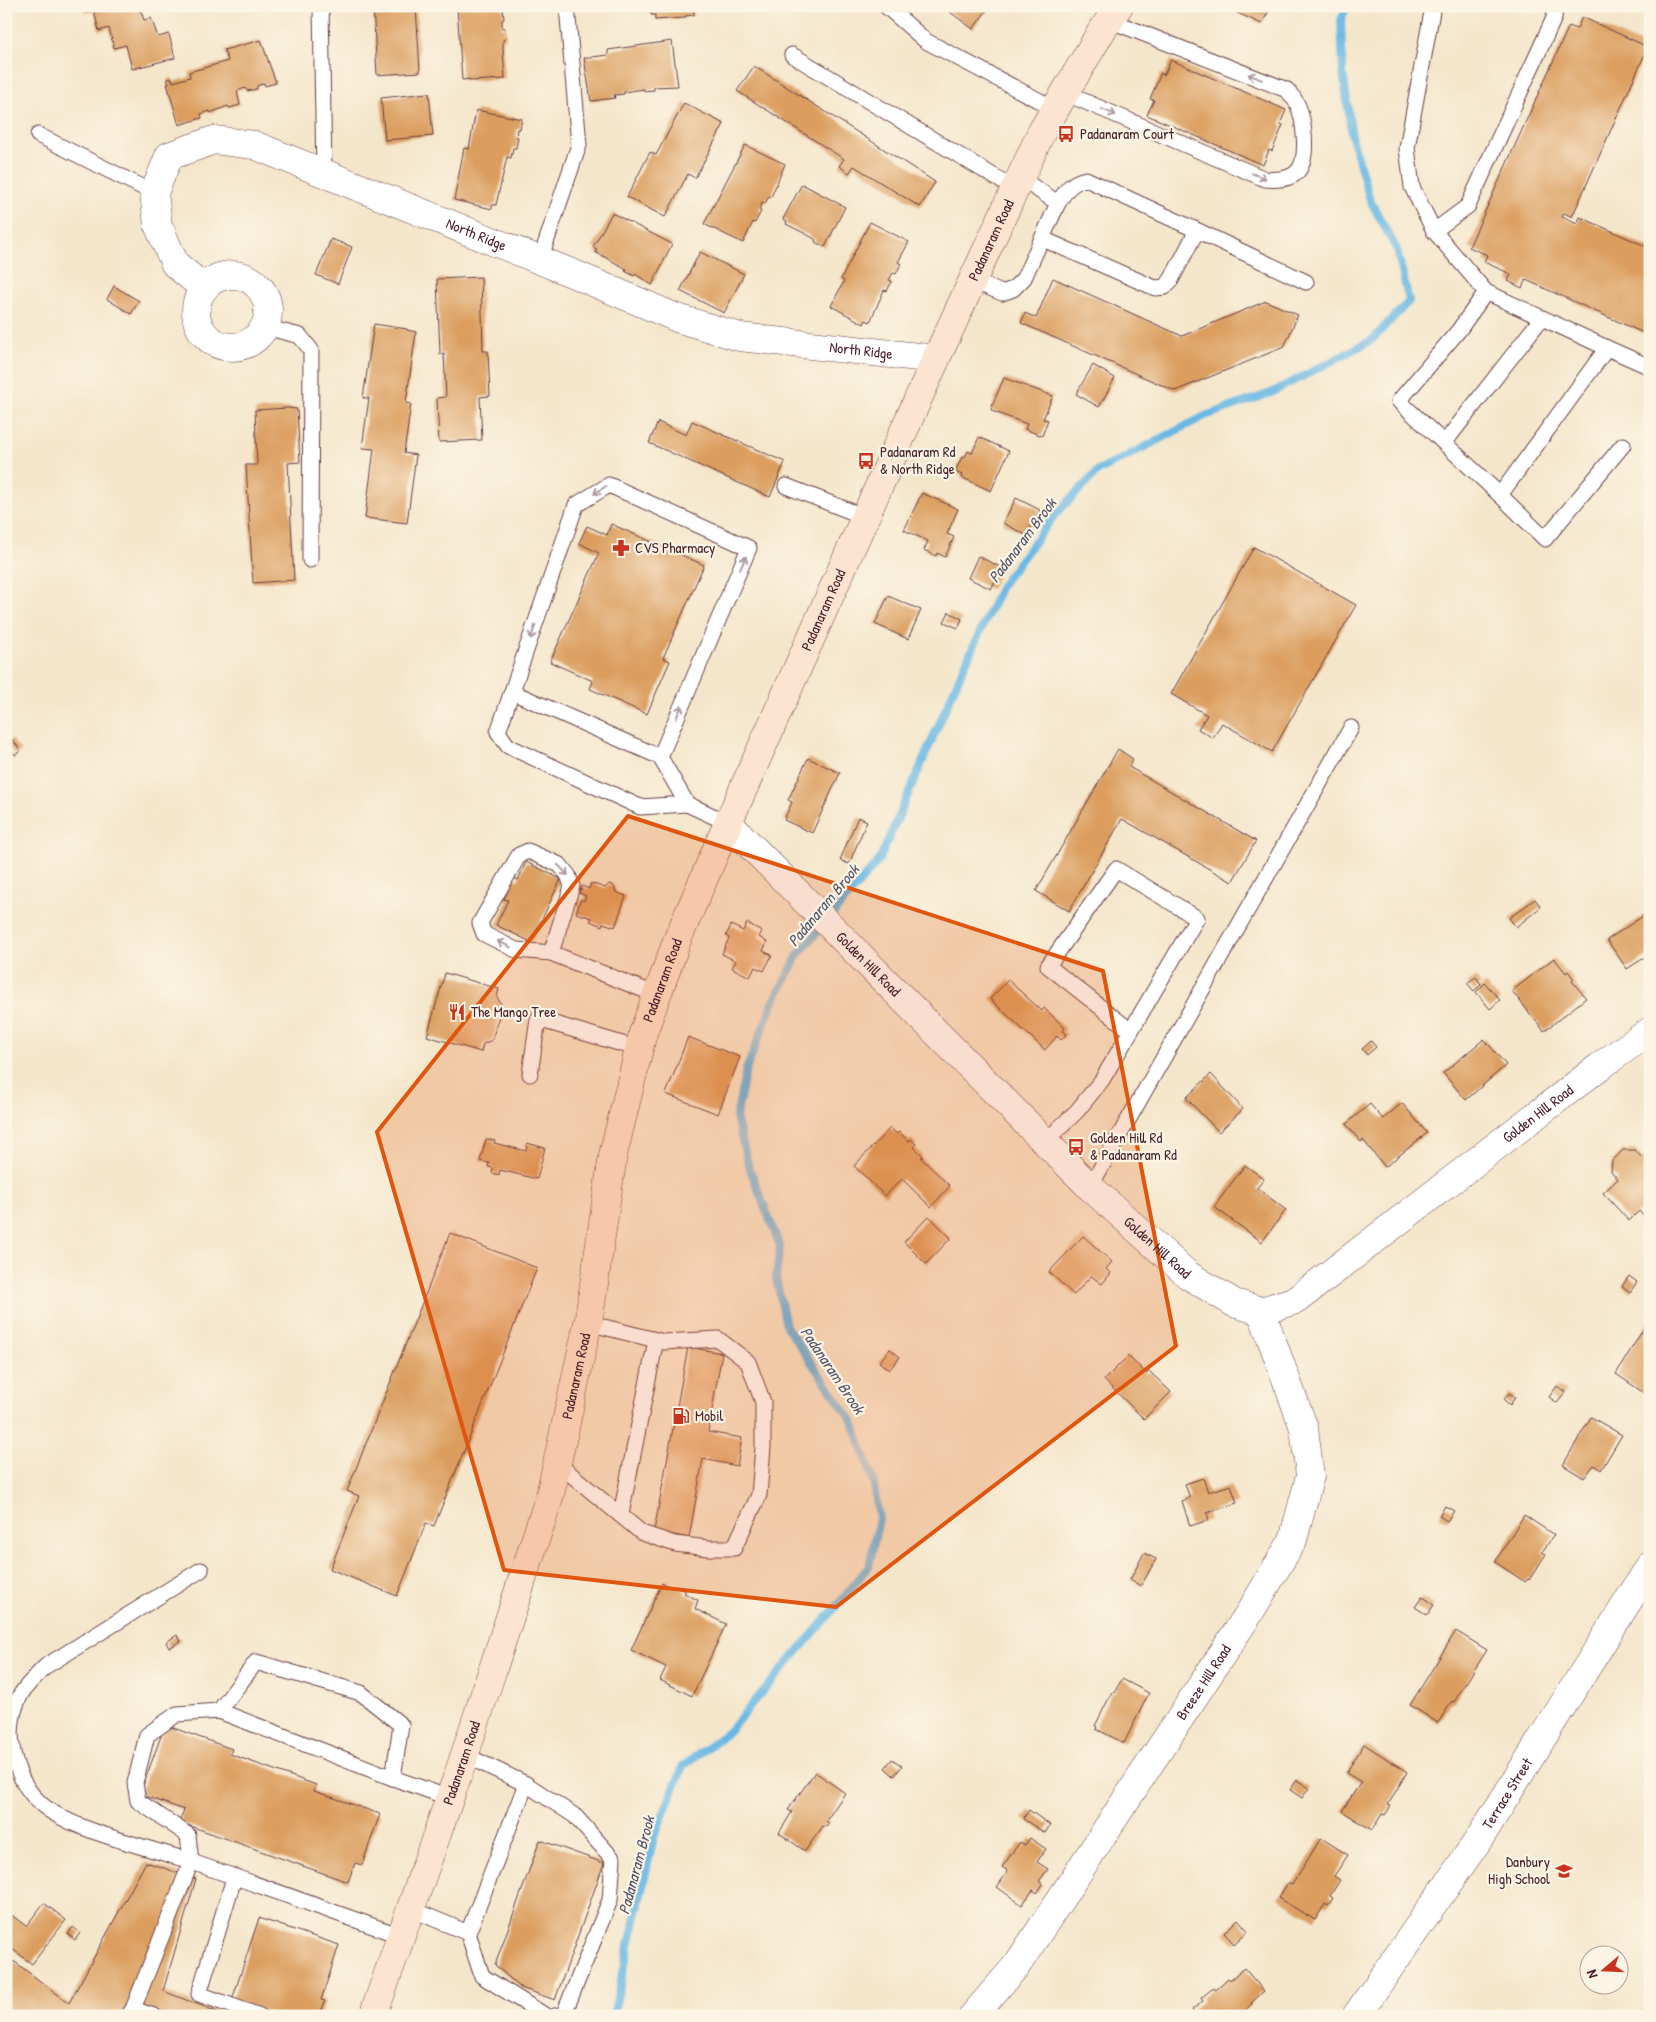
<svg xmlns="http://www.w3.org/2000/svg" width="1656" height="2022" viewBox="0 0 1656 2022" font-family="'Patrick Hand',sans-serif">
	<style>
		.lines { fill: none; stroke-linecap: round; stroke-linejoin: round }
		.stream { stroke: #69b8e4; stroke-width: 8 }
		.building { fill: #db9e5f }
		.service-casing { stroke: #643d43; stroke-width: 17 }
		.minor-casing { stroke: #643d43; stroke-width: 29 }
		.tertiary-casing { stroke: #643d43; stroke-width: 29 }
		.secondary-casing { stroke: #643d43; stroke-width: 29 }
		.service { stroke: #fff; stroke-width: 15 }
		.minor { stroke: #fff; stroke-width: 28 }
		.tertiary { stroke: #fff; stroke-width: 28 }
		.secondary { stroke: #fde4d0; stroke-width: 28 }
		.oneway { stroke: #ae9aa0 }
		.marked { fill: #e0560e; fill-opacity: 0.2; stroke: #e0560e; stroke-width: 4; stroke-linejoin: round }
		.labels { text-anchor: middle; stroke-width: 4.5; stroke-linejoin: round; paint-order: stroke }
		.poi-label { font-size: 15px; fill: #4a1f2b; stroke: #fcf5e5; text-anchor: start }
		.street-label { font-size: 15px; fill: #4a1f2b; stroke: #fcf5e5 }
		.water-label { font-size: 16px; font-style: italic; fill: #55556c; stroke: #fcf5e5 }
	</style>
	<rect width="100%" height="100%" fill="#fcf5e5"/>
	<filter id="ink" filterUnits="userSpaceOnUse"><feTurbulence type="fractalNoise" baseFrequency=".02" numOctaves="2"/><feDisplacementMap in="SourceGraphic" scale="10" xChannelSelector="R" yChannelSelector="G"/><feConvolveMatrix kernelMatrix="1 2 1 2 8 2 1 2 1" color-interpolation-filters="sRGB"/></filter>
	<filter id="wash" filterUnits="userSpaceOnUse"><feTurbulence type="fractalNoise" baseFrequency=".0096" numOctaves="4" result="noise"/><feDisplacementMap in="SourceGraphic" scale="20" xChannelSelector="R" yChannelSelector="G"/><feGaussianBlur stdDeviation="1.12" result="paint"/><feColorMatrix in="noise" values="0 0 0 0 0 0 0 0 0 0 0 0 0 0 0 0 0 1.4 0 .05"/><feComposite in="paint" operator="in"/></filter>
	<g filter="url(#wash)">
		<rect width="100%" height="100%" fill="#f4e6cb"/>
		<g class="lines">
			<polyline class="stream" points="613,2016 654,1837 683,1766 728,1732 836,1607 869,1566 879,1519 873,1479 853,1422 786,1326 776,1278 780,1246 749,1167 736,1117 746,1070 773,1003 798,955 880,859 959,678 1001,586 1054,516 1098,471 1205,416 1271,393 1372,340 1409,301 1397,250 1370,200 1352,137 1343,73 1341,20 1347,6"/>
		</g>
		<g id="blocks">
			<g class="building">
				<polygon points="83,6 137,6 139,11 141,11 144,20 151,18 158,37 169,34 175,58 132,69 126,45 114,48 109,28 99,31 94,11 85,13"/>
				<polygon points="373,6 416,6 420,72 377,75"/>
				<polygon points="457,6 501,6 501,9 503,9 504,19 502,20 502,28 505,28 506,39 503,40 503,50 505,79 470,81 470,79 462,80"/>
				<polygon points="651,6 693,6 694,15 685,16 685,18 655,20 655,15 651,15"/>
				<polygon points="942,6 990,6 973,29"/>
				<polygon points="1222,6 1271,6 1262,24"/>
				<polygon points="1582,17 1648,47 1572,217 1564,213 1562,217 1577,224 1580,217 1650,248 1650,336 1526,280 1522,288 1508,281 1511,274 1484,262 1487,255 1469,247 1569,26 1577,29"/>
				<polygon points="261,40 276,83 265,86 264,83 257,86 257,89 247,91 245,88 237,91 240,105 229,108 228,106 210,113 210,111 201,114 202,118 179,125 167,84 169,84 167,79 172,78 173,82 190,77 189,72 228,61 224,50"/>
				<polygon points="672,41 678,86 654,87 654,90 644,91 644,89 624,92 624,94 614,95 615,98 591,101 584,58 608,55 608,50"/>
				<polygon points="1171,60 1286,110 1280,124 1283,125 1272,151 1269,150 1263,165 1147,115 1154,100 1150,99 1161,73 1164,75"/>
				<polygon points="754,66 935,182 920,207 854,166 849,173 839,166 844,159 737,91"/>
				<polygon points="429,93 433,136 385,140 381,98"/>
				<polygon points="684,103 724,124 695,178 688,174 665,217 627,197 650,152 656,155"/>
				<polygon points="476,110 522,119 520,129 517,129 516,137 518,137 516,148 513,148 511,158 507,157 496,205 492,205 492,209 454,200 464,148 469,149"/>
				<polygon points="745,145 785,164 771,197 769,196 765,204 762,203 759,210 761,211 755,223 753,222 743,243 704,224"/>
				<polygon points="802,184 845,207 825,247 815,242 816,240 808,235 786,224 787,221 783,219"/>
				<polygon points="612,213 672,244 652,285 635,274 634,276 625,271 627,269 595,252 597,249 593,247"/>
				<polygon points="870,222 909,242 898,262 901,264 896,274 893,273 889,280 892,281 887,291 884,290 870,322 866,320 864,324 831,306 844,281 841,279"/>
				<polygon points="331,239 352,247 338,284 316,275"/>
				<polygon points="700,252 744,274 724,313 680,291"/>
				<polygon points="481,277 483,351 488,351 490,396 480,397 482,440 439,442 437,398 446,397 444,354 440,354 437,279"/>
				<polygon points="1053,278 1182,336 1266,301 1298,315 1284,347 1175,391 1021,323 1025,313 1036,318"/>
				<polygon points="114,286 139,301 131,314 107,299"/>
				<polygon points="374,324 407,329 407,330 416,332 406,403 411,404 404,453 416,455 407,523 365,518 374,449 362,448 369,398 363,398"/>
				<polygon points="1093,365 1115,378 1099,407 1076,394"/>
				<polygon points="1004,378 1053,396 1043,419 1048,420 1042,436 1025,429 1027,424 992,411 991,408"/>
				<polygon points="288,408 297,409 300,462 288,463 294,580 253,583 246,465 257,465 255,410"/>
				<polygon points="692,421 785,462 770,497 649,443 658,422 686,435"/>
				<polygon points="979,437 1009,451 991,491 961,477 962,475 955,472 962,457 964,458 968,451 972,453"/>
				<polygon points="922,493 958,509 947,534 954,537 945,557 937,553 936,556 924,550 928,541 904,530"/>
				<polygon points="1016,498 1040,510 1026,535 1003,523"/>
				<polygon points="611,524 704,565 663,658 670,661 647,714 590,689 593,681 550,662 599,553 579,543 587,526 607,535"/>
				<polygon points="1254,547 1356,605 1272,752 1222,723 1213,738 1198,729 1207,715 1171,694"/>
				<polygon points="978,556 1002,568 991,589 968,578"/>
				<polygon points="888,596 921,610 908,639 875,624"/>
				<polygon points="949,612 962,619 958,628 944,622"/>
				<polygon points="12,739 21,751 15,755 6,744"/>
				<polygon points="1118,749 1133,759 1129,767 1256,841 1232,882 1122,819 1069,911 1036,891"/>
				<polygon points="808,758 840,773 812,833 784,820 792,802 788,800"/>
				<polygon points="858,817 867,821 849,864 840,860"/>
				<polygon points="526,862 561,879 531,942 496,925 508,900 504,899 514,878 518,880"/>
				<polygon points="591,883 605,888 609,884 614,886 616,892 626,896 615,927 603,923 602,926 590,921 592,918 576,913 581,899 584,901 586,896 579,893 582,886 589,889"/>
				<polygon points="1535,899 1541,907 1516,927 1509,918"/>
				<polygon points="1649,912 1650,954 1627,969 1607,940"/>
				<polygon points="747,923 762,931 759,937 767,942 763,951 772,955 764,971 755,967 750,977 732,968 736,961 722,954 729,938 726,936 731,925 743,931"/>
				<polygon points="1554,958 1566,973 1568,971 1574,979 1572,981 1586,998 1544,1031 1512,991"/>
				<polygon points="445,973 499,989 497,997 502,1006 492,1040 483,1044 481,1052 427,1036"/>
				<polygon points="1476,977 1481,984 1474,991 1467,983"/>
				<polygon points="1008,980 1042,1011 1044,1008 1065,1028 1063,1031 1067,1034 1061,1040 1057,1036 1045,1050 990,999"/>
				<polygon points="1485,983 1500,1000 1490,1009 1476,992"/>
				<polygon points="688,1037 740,1057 718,1114 666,1094"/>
				<polygon points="1484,1039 1506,1065 1466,1100 1443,1073"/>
				<polygon points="1371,1041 1376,1047 1367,1055 1362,1049"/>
				<polygon points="1211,1074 1243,1109 1219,1132 1186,1098"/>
				<polygon points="1402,1103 1427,1133 1385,1167 1363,1140 1361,1142 1346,1124 1370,1104 1383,1119"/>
				<polygon points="890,1128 897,1134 899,1132 909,1141 911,1139 916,1144 914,1147 923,1156 921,1158 950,1186 931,1207 902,1179 885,1196 854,1166"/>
				<polygon points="486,1139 495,1141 494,1143 526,1151 527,1143 545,1148 537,1179 500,1170 499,1175 492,1173 493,1168 488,1167 489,1163 480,1161"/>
				<polygon points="1623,1150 1635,1150 1642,1158 1650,1151 1649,1222 1639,1211 1629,1221 1603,1193 1618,1179 1611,1171 1612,1161"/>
				<polygon points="1245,1165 1264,1179 1257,1188 1286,1210 1262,1242 1214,1207"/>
				<polygon points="929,1216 951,1238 926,1264 904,1242"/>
				<polygon points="450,1233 537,1268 434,1526 426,1523 397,1596 330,1569 359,1496 347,1491"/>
				<polygon points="1083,1236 1112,1262 1106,1269 1111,1273 1102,1284 1091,1276 1074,1295 1049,1272"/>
				<polygon points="1629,1276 1637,1282 1630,1292 1622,1286"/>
				<polygon points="1647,1323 1650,1324 1650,1391 1647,1395 1616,1374"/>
				<polygon points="688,1347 722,1353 708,1432 742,1438 737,1466 703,1459 689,1538 654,1531"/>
				<polygon points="890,1349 900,1357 889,1370 879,1362"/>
				<polygon points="1128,1356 1147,1374 1149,1371 1171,1392 1144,1419 1104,1380"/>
				<polygon points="1557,1386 1566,1392 1557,1403 1549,1397"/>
				<polygon points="1509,1393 1515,1397 1510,1405 1504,1400"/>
				<polygon points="1591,1417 1622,1435 1601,1470 1594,1465 1584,1478 1563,1465"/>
				<polygon points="1203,1478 1208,1492 1231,1485 1237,1503 1207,1513 1209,1520 1190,1526 1182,1501 1190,1498 1185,1484"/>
				<polygon points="1445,1506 1454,1511 1447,1521 1439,1516"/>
				<polygon points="1524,1515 1554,1535 1542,1552 1546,1554 1529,1580 1528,1579 1525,1582 1495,1562"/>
				<polygon points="1144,1553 1156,1559 1141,1586 1130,1580"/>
				<polygon points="662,1583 673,1588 674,1586 686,1591 684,1593 698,1600 695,1609 726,1624 692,1696 660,1680 666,1667 631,1650"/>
				<polygon points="1422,1597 1434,1605 1427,1615 1415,1607"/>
				<polygon points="1456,1631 1487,1650 1454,1702 1452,1701 1438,1723 1410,1705"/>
				<polygon points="177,1635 181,1641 169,1648 166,1642"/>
				<polygon points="1122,1679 1149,1693 1124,1743 1096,1729 1097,1727 1095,1726 1112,1692 1114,1693"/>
				<polygon points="165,1725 232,1749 230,1754 316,1785 314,1791 380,1814 362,1865 355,1863 348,1882 179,1822 184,1810 140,1794"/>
				<polygon points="1364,1744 1407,1772 1388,1805 1391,1806 1385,1815 1382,1814 1372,1830 1342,1811 1361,1782 1346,1773"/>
				<polygon points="892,1759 902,1766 894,1776 885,1768"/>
				<polygon points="815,1772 845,1793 826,1821 829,1823 826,1827 823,1826 805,1851 779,1833 792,1812 788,1810"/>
				<polygon points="1297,1780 1309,1788 1302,1798 1290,1790"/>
				<polygon points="1029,1810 1050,1825 1045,1833 1023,1819"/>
				<polygon points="1030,1838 1046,1849 1037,1862 1048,1869 1039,1881 1043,1884 1037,1893 1033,1890 1022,1905 997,1887 1008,1871 1002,1867 1020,1842 1025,1845"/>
				<polygon points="1321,1838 1348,1855 1334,1876 1340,1880 1330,1896 1333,1898 1328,1906 1325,1904 1315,1920 1278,1898 1288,1883 1292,1885"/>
				<polygon points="540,1840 604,1863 555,2000 521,1988 495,1965"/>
				<polygon points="146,1862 196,1879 163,1991 228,2016 6,2016 6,1961 15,1962 69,2003"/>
				<polygon points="44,1903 66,1920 32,1964 11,1948 6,1954 6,1911 26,1926"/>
				<polygon points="259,1918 339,1945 321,2000 325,2001 320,2016 281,2016 232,2000"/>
				<polygon points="1238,1919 1248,1931 1234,1944 1224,1933"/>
				<polygon points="73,1927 80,1933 75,1940 68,1934"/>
				<polygon points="1244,1968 1264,1991 1251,2003 1252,2004 1239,2016 1197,2016 1192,2010 1203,2001 1201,1998 1213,1988 1215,1990 1228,1978 1230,1980"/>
			</g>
		</g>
	</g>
	<g filter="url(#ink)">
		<use href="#blocks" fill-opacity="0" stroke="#643d43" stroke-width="1"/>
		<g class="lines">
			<g class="service-casing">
				<g id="service">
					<polyline points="321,6 324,173"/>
					<polyline points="886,6 926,41 1055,109"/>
					<polyline points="1433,6 1407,148 1412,187 1434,231 1486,292 1607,348 1500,495 1399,401 1459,330 1486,292"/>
					<polyline points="792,55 1015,189"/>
					<path d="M1065,93L1265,179C1276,180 1290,180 1298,171C1309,158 1304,120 1298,106C1296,100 1291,95 1287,90L1109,20"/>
					<polyline points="38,135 154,193"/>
					<polyline points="1194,229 1306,282"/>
					<polyline points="1434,231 1468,206 1554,18 1555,6"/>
					<path d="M1043,239L1155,288L1165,287L1171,280L1194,236V229L1086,179C1071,182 1066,190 1058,203"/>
					<polyline points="540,260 579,145 567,6"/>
					<polyline points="973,281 1002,293 1013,289 1024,278 1058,203 1020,178"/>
					<polyline points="265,327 300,336 311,350 310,560"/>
					<polyline points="1607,348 1650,367"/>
					<polyline points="1445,442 1541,319"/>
					<polyline points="786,486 865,517"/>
					<polyline points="1500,495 1545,539 1623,445"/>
					<polyline points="512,692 660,757 687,804 640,807 508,746 498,732 576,505 609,485 749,548 660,757"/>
					<polyline points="687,804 728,823"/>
					<polyline points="551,953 572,886 568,875 560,865 528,851 519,855 480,923 484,934 516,950 551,953 657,995"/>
					<polyline points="530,1074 538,1019 639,1049"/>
					<polyline points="1045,1142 1077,1111 1102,1080 1197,918 1116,869 1048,966 1131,1031"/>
					<polyline points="1090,1187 1351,728"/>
					<polyline points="557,1463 642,1533 675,1544 708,1548 734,1548 759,1495 763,1447 763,1402 748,1362 718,1339 664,1342 588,1323"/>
					<polyline points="621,1514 656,1340"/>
					<path d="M201,1570L46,1666C37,1675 27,1684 21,1694C2,1728 12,1777 40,1803C68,1829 142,1846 180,1858C254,1883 327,1910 401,1936"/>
					<polyline points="219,1711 393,1778"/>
					<polyline points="526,1784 575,1816 613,1859 610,1900 564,2014 555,2016"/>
					<polyline points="234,1878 199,1994 260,2016"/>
					<polyline points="411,1909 468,1933 526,1784 465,1755"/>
					<polyline points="468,1933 482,1976 546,2016"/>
					<polyline points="133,2009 154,2016"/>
					<polyline points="128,2016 133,2009 191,1862 188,1835 138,1801 135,1783 147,1735 177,1714 219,1711 256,1662 361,1693 401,1725 393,1778 450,1798"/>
				</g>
			</g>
			<g class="minor-casing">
				<g id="minor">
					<circle cx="232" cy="311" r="36"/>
					<path id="s1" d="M204,288L175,264L158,225L154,193L169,156L214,140L254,145L574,274L677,318L740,337L936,359"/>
					<path id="s2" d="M973,2016L1017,1965L1250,1612L1293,1540L1310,1476L1304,1428L1261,1311"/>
					<path id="s3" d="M1356,2016L1479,1839L1650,1566"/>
				</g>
			</g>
			<g class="tertiary-casing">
				<g id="tertiary">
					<path id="s4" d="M728,823L1090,1187L1188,1275L1234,1303L1261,1311L1296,1300L1599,1067L1650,1031"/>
				</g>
			</g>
			<g class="secondary-casing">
				<g id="secondary">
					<path id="s5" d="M373,2016L462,1763L550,1495L589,1318L613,1155L643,1033L678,938L728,823L936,359L1041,133L1101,32L1119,6"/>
				</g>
			</g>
			<use href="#service" class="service"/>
			<use href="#minor" class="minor"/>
			<use href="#tertiary" class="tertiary"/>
			<use href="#secondary" class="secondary"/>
		</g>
		<defs><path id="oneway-shaft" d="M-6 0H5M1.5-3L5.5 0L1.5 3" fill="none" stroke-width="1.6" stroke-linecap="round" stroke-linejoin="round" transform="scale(1.25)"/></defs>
		<g class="oneway">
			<use href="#oneway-shaft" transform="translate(1255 77) rotate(-158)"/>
			<use href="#oneway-shaft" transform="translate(1109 112) rotate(23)"/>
			<use href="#oneway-shaft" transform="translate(1259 176) rotate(21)"/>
			<use href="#oneway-shaft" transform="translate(600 490) rotate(148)"/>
			<use href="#oneway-shaft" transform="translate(743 563) rotate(-67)"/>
			<use href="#oneway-shaft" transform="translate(533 632) rotate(109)"/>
			<use href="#oneway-shaft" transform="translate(679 712) rotate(-67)"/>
			<use href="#oneway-shaft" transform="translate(563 870) rotate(46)"/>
			<use href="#oneway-shaft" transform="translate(504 944) rotate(-153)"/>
		</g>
	</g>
	<path class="marked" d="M628,816L1103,971L1176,1346L836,1607L504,1570L377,1132Z"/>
	<defs>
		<g id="bus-bare" transform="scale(1.35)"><path d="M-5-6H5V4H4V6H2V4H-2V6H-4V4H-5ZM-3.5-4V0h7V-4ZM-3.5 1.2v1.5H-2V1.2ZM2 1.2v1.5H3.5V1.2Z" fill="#c8321e" stroke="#fcf5e5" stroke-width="2.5" paint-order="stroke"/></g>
		<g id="pharmacy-bare" transform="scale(1.35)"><path d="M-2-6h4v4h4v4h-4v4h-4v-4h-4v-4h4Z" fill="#c8321e" stroke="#fcf5e5" stroke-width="2.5" paint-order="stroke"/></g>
		<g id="restaurant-bare" transform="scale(1.35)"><path d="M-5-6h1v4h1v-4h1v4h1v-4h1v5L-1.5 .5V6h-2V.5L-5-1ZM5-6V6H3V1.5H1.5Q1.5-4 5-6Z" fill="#c8321e" stroke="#fcf5e5" stroke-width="2.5" paint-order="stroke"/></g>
		<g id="fuel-bare" transform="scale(1.35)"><path d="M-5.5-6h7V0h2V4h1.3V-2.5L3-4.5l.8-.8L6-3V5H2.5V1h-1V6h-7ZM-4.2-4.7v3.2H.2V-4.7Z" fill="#c8321e" stroke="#fcf5e5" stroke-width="2.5" paint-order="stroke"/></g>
		<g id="school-bare" transform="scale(1.35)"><path d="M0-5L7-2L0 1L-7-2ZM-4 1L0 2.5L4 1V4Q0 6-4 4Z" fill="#c8321e" stroke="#fcf5e5" stroke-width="2.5" paint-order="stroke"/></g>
	</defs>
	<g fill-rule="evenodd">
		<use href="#bus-bare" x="1066" y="134"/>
		<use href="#bus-bare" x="866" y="461"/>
		<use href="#pharmacy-bare" x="621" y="548"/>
		<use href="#restaurant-bare" x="457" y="1012"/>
		<use href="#bus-bare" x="1076" y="1147"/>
		<use href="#fuel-bare" x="681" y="1416"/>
		<use href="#school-bare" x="1564" y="1871"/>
	</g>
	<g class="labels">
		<g class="poi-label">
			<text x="1080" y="139">Padanaram Court</text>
			<text x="880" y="457">Padanaram Rd<tspan x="880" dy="17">&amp; North Ridge</tspan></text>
			<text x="635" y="553">CVS Pharmacy</text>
			<text x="471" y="1017">The Mango Tree</text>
			<text x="1090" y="1143">Golden Hill Rd<tspan x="1090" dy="17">&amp; Padanaram Rd</tspan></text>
			<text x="695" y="1421">Mobil</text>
			<text x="1550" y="1867" text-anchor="end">Danbury<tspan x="1550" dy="17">High School</tspan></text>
		</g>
		<g class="street-label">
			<text dy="5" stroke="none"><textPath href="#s1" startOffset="480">North Ridge</textPath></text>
			<text dy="5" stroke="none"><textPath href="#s5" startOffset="1888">Padanaram Road</textPath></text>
			<text dy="5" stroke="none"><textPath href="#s1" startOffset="885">North Ridge</textPath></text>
			<text dy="5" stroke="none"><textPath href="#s5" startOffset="1482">Padanaram Road</textPath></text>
			<text dy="5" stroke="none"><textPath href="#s4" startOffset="199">Golden Hill Road</textPath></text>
			<text dy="5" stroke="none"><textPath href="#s5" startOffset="1078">Padanaram Road</textPath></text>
			<text dy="5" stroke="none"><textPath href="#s4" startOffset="1069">Golden Hill Road</textPath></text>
			<text dy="5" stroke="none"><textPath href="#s4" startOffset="604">Golden Hill Road</textPath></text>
			<text dy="5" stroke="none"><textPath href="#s5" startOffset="672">Padanaram Road</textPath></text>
			<text dy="5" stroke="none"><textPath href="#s2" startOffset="406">Breeze Hill Road</textPath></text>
			<text dy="5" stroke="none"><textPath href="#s5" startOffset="268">Padanaram Road</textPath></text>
			<text dy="5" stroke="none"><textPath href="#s3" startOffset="269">Terrace Street</textPath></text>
		</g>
		<g class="water-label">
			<text transform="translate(1022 540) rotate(-53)" y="6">Padanaram Brook</text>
			<text transform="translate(823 905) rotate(-50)" y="6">Padanaram Brook</text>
			<text transform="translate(833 1370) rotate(56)" y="6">Padanaram Brook</text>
			<text transform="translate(636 1865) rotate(-75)" y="6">Padanaram Brook</text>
		</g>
	</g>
	<rect width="1656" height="2022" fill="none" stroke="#fcf5e5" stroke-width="25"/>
	<g transform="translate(1604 1970) rotate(251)"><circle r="24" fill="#fcf5e5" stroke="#b59f9b"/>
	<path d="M0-4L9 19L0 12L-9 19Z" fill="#c8321e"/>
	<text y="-8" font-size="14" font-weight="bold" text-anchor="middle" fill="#4a1f2b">N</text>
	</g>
</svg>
